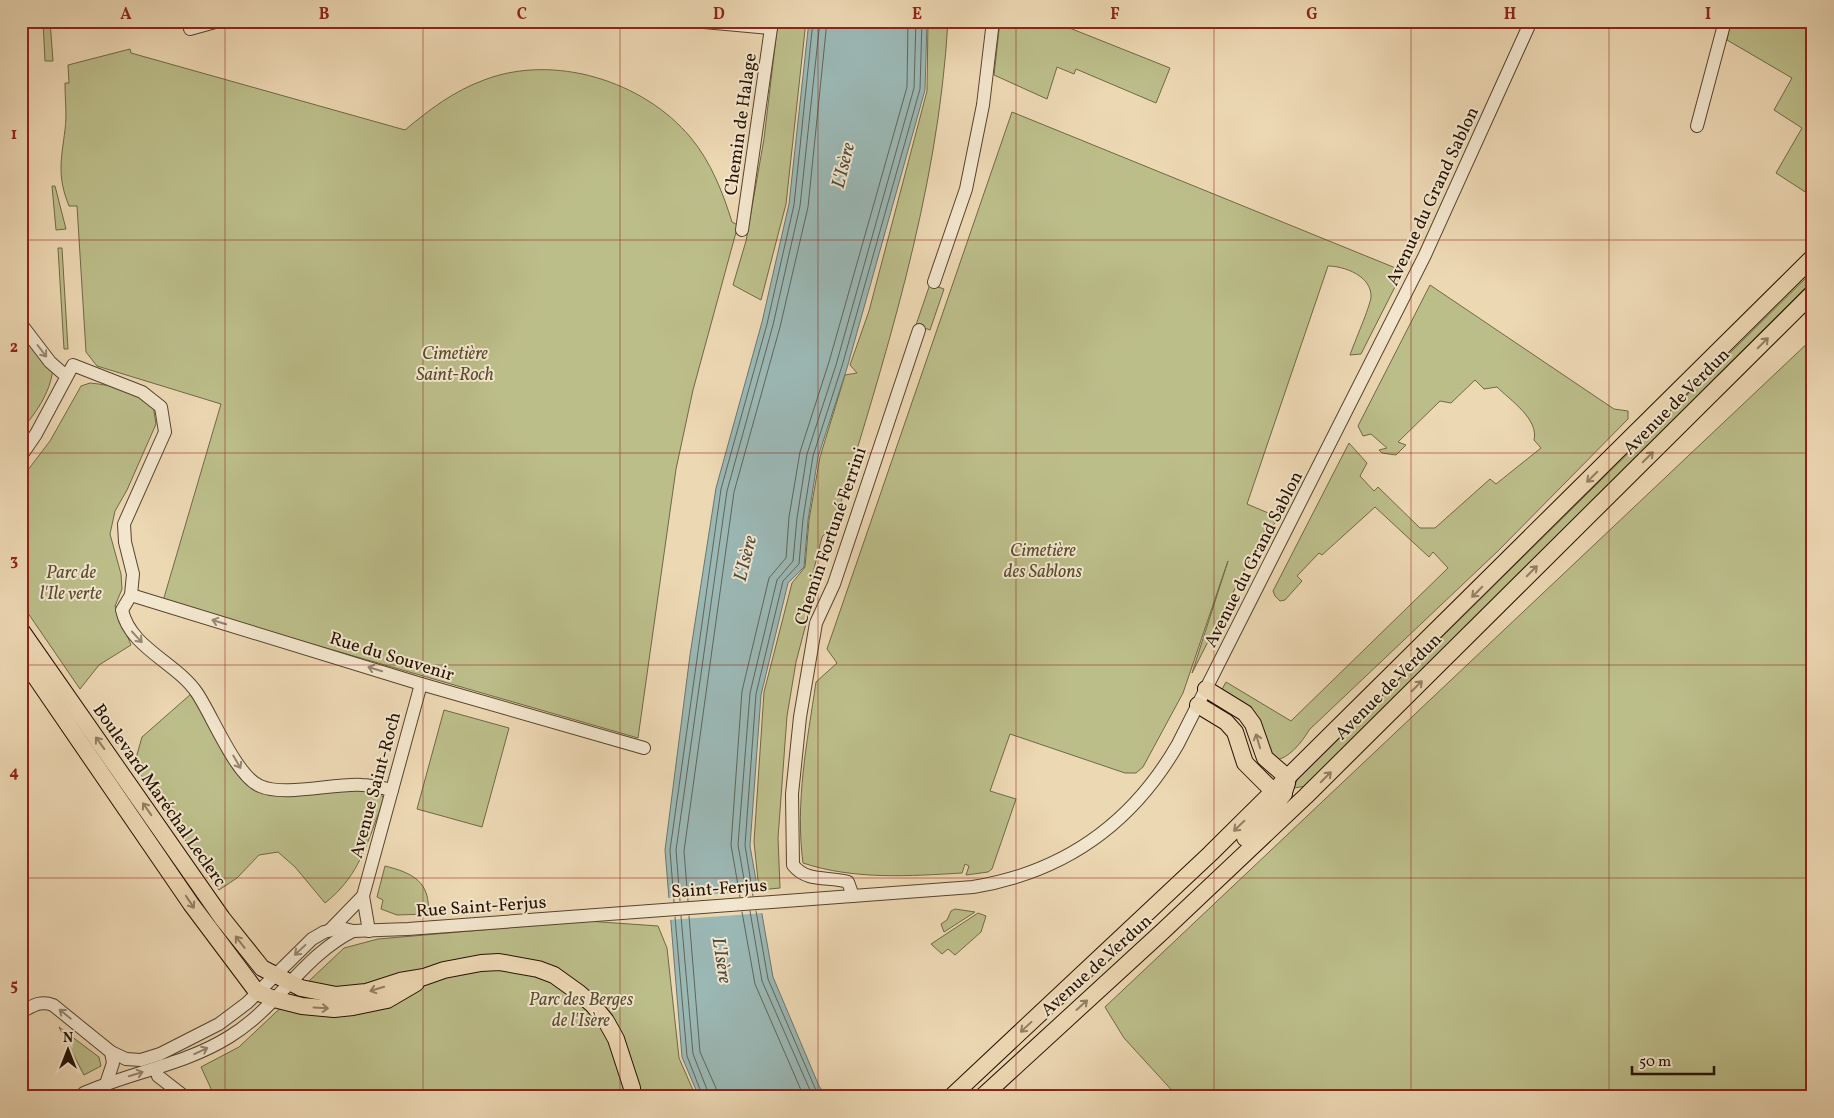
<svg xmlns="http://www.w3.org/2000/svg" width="1834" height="1118" viewBox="0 0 1834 1118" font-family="Vollkorn,serif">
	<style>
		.green { fill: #bcbe8a; stroke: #706845 }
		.water { fill: #9bb8b5; stroke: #6b756d }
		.pier { fill: #edd8b4 }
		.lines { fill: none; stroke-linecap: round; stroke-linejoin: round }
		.shore { stroke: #60645a; stroke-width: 1 }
		.minor-casing { stroke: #56432d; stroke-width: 14 }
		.major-casing { stroke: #241100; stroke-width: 18 }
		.minor { stroke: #f3e6ce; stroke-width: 12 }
		.major { stroke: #edd8b4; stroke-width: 16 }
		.oneway { stroke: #937e63 }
		.oneway2 { stroke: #968671 }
		.grid { fill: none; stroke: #8f2418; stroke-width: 1; stroke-opacity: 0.55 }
		.labels { text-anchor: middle; stroke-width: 4; stroke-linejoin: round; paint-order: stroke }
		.street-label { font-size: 18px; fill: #241100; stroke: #f3e6ce }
		.park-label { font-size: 18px; font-style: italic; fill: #594e30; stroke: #f3e6ce }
		.water-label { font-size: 19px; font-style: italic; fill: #4e4b3f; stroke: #f3e6ce }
		.neatline { fill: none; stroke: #8f2418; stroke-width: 2 }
		.grid-label { font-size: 16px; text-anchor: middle; font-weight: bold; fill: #8f2418 }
	</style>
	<rect width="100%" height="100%" fill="#edd8b4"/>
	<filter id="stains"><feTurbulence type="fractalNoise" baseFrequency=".004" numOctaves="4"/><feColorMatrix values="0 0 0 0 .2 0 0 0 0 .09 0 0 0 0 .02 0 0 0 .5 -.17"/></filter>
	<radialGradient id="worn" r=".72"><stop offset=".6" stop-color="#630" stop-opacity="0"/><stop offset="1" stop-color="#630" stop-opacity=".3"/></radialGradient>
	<g class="green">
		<polygon points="43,21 50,21 53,61 45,61"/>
		<polygon points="778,21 806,21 786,204 761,300 733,285 746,241 764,139"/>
		<path d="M928,21H948C938,195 884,360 834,525L822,537L811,581L813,597L796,662L787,716L778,838L780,888L759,890L754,842L764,692L792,583L805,567L809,520L820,457L845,375L857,373L850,365L869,311L927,91Z"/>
		<polygon points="1000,21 1052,21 1170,68 1156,103 1076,69 1074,74 1057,67 1047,99 994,75"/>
		<polygon points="1731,21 1813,21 1813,197 1776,173 1802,128 1774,110 1792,78 1727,40"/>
		<path d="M130,49L131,53L405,130C430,109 454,91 484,80C554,53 644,81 691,138C711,162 723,193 732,222L738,225L693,390L676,469L638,738L163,601L221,404L97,366L86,352L77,206H69C57,176 61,161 65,130C67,115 65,99 65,83H69L68,65Z"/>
		<path d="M1012,112L1403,271L1361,354L1350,355C1354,343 1370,307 1371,297C1372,276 1344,266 1328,266L1247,504L1280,518L1272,526H1267L1192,673L1228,561L1183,693L1143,767L1136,773H1125L1010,734L990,791L1016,799L992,869L988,872L966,875L969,866L965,864L962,873C910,876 854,880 803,863C795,802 807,743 816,682L837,663L827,649Z"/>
		<polygon points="52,186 55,186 66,229 56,230"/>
		<polygon points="58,248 62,248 68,349 64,349"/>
		<polygon points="1813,271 1813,280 1306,786 1294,788 1297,780"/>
		<polygon points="930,284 944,289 930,330 916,325"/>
		<path d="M1430,285L1614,409L1628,411V419L1499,550L1309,730C1303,741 1288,760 1274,760L1220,693L1226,682L1291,721L1448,568L1433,552L1429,557L1375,507L1322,555L1319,553L1297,576L1302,581L1285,600L1280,601L1275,596L1273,591L1349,443L1367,463L1360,476L1374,491L1378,487L1420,528H1435L1490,479L1496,484L1541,448L1534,440C1539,419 1510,400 1497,387L1484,389L1475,380L1451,403L1440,401L1398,442L1406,445L1396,455L1382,453L1379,450L1387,448L1371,434L1363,436L1358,426Z"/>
		<path d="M21,328L53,369C50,394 36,412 21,431Z"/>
		<polygon points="1813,338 1813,1097 1178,1097 1124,1038 1105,1007"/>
		<path d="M90,383C112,385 135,391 153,405L156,424L127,490L115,511L110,534L121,574L122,589L115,606L131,645L99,665L80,689L21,603V479L50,441L81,386Z"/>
		<path d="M191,694L247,782L356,790L381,794L384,799C368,839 361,875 325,903L295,867L278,852L259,855L237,878L219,890L134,765L142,737Z"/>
		<polygon points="444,710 509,728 482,827 417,809"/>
		<path d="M385,866C413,873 431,882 428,914L397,915L381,909L383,900L377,897Z"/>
		<polygon points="955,909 975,912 944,932 941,924 947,920 951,911"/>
		<polygon points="978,913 986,916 981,932 955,955 948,949 942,954 931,944"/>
		<polygon points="587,921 658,926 667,948 679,1058 696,1097 217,1097 213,1093 201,1067 239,1047 344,948 378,939"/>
		<polygon points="59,1027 99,1057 101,1066 84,1075"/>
	</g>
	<polygon class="water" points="809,21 927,21 925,90 847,368 818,457 808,520 804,567 788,583 761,695 750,846 773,977 819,1086 827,1097 699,1097 682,1057 665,850 690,655 716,488 762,322 789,204"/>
	<polygon class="pier" points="760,891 764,913 668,920 666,898"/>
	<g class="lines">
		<g class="shore">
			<polyline points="747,896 738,845 750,693 777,580 793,561 797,518 807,454 836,365 914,88 916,21"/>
			<polyline points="753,896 745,845 756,694 783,581 799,564 803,519 813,456 842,366 920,89 922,21"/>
			<polyline points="740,897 731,845 742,691 769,578 786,558 789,517 800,452 829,362 907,87 908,21"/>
			<polyline points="680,901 676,850 727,491 773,325 800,206 820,21"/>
			<polyline points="688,901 684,851 734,492 780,327 808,207 827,21"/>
			<polyline points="674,902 670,850 721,489 767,324 794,205 813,21"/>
			<polyline points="750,911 762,981 813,1097"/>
			<polyline points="756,911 768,979 815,1088 821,1097"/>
			<polyline points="742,912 755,984 804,1097"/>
			<polyline points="681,916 693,1054 710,1097"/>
			<polyline points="689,916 700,1052 716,1088 717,1097"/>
			<polyline points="675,917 687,1056 703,1097"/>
		</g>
		<g class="minor-casing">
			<g id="minor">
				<polyline points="189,21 190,29 219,21"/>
				<polyline points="693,21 771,28"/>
				<polyline points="1697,126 1725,21"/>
				<polyline points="742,230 772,21"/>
				<polyline points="934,282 966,189 983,105 993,21"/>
				<polyline points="21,324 50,362 66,376"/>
				<path d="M21,456L36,434L73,365L142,392L161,407L165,432L124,524L125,542L133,574L131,595L122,610C130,648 176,662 197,693C212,715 236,776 260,786C284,797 334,783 362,785C372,785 382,788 392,790"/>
				<polyline points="131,595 421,684 644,748"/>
				<path d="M853,896L848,882C829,876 807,883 793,865L792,794L800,717L816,623L834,584L919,330"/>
				<polyline points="330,930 363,896"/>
				<polyline points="369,931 363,896 421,684"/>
				<path d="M21,1012C33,1006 40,1000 53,1005L111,1052L126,1059L141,1060L160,1054L219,1024L247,1003L312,939L324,932L341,928L353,931L408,929L973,887C1065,872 1132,824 1178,744L1425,255L1531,21"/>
				<polyline points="156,1069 158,1076 185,1097"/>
				<polyline points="106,1084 113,1063 111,1052"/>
				<path d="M84,1093C131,1072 184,1065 229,1037C276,1009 303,956 353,931"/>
			</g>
		</g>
		<g class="major-casing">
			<g id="major">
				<polyline points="21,630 222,918 262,968 301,988 336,995 366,992 400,981 424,977 444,970 481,963 499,962 538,969 554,975 579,993 593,1005 606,1021 616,1039 632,1088 632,1097"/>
				<polyline points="21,656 191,904 257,992 274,999 302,1006 334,1009 353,1007 387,1000 416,983"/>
				<polyline points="1206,689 1245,713 1253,724 1265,758 1288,778"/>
				<polyline points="1198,705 1226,722 1235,732 1245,763 1274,792 1284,794"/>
				<path d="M1245,838C1262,821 1281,806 1287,783"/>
				<polyline points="951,1097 1210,854 1813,257"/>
				<polyline points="982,1097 1163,931 1306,796 1813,293"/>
			</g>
		</g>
		<use href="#minor" class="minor"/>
		<use href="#major" class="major"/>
	</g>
	<defs><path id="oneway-shaft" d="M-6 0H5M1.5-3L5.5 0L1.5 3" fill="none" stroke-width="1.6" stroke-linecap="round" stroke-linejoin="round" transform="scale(1.25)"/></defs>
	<g class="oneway">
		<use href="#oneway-shaft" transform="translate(1763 343) rotate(-45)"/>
		<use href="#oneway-shaft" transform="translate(1648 457) rotate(-45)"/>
		<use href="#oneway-shaft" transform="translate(1592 477) rotate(135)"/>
		<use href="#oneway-shaft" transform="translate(1532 571) rotate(-45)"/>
		<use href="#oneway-shaft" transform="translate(1477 592) rotate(135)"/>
		<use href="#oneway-shaft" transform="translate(1417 686) rotate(-45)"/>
		<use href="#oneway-shaft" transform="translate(1258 741) rotate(-107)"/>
		<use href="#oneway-shaft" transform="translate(100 743) rotate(-126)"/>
		<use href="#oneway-shaft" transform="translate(1326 777) rotate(-45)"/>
		<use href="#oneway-shaft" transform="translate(147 809) rotate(-125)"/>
		<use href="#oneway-shaft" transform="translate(1239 826) rotate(136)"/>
		<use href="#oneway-shaft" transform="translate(190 902) rotate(56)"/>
		<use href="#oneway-shaft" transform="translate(240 942) rotate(-128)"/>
		<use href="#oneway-shaft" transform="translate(377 989) rotate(163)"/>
		<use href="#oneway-shaft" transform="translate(1082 1005) rotate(-42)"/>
		<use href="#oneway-shaft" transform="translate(321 1008) rotate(3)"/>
		<use href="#oneway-shaft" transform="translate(1026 1027) rotate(137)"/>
	</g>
	<g class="oneway2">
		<use href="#oneway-shaft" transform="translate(42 351) rotate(53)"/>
		<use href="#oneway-shaft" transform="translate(219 622) rotate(-163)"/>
		<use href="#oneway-shaft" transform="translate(137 637) rotate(47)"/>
		<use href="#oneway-shaft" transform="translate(375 669) rotate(-163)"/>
		<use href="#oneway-shaft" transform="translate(237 762) rotate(60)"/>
		<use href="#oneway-shaft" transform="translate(300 950) rotate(137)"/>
		<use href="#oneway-shaft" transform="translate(65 1014) rotate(-141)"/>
		<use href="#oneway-shaft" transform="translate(201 1051) rotate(-25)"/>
		<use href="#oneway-shaft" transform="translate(136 1074) rotate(-17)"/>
	</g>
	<path class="grid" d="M225,21V1097M423,21V1097M620,21V1097M818,21V1097M1016,21V1097M1214,21V1097M1411,21V1097M1609,21V1097M21,240H1813M21,453H1813M21,665H1813M21,878H1813"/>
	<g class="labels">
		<g class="street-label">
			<text transform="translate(740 124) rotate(-82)" y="6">Chemin de Halage</text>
			<text transform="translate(1432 196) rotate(-65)" y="6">Avenue du Grand Sablon</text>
			<text transform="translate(1676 401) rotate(-45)" y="6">Avenue de Verdun</text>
			<text transform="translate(830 536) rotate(-71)" y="6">Chemin Fortuné Ferrini</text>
			<text transform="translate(1253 559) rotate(-63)" y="6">Avenue du Grand Sablon</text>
			<text transform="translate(392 656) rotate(17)" y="6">Rue du Souvenir</text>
			<text transform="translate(1388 686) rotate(-45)" y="6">Avenue de Verdun</text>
			<text transform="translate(375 785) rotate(-75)" y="6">Avenue Saint-Roch</text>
			<text transform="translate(160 795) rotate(55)" y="6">Boulevard Maréchal Leclerc</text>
			<text transform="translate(719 888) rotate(-4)" y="6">Saint-Ferjus</text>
			<text transform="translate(481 906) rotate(-4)" y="6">Rue Saint-Ferjus</text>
			<text transform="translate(1096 965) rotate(-42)" y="6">Avenue de Verdun</text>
		</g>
		<g class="park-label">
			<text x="455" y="359">Cimetière<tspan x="455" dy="21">Saint-Roch</tspan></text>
			<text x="1043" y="556">Cimetière<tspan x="1043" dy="21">des Sablons</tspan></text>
			<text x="71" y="578">Parc de<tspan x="71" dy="21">l'Ile verte</tspan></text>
			<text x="581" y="1005">Parc des Berges<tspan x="581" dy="21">de l'Isère</tspan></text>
		</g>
		<g class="water-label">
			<text transform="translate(842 165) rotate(-76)" y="7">L'Isère</text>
			<text transform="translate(744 558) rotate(-76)" y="7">L'Isère</text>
			<text transform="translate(723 960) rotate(81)" y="7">L'Isère</text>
		</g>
	</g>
	<rect width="1834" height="1118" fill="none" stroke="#edd8b4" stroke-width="55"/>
	<g transform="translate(68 1050)" stroke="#f3e6ce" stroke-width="4" paint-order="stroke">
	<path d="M0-4L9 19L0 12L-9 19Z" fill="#241100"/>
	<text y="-8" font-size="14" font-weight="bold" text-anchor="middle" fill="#241100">N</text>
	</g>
	<path d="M1632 1066v8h82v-8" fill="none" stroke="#241100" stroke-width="2.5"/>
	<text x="1639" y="1066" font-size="15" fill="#241100" stroke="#f3e6ce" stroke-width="4" paint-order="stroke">50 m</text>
	<rect x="28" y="28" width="1778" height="1062" class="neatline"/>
	<g class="grid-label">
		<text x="126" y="19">A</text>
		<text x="324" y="19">B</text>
		<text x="522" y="19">C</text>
		<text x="719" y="19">D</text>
		<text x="917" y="19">E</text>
		<text x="1115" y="19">F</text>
		<text x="1312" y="19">G</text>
		<text x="1510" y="19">H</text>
		<text x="1708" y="19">I</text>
		<text x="14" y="139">1</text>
		<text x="14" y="352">2</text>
		<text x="14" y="565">3</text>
		<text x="14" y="777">4</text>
		<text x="14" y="990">5</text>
	</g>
	<rect width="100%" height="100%" filter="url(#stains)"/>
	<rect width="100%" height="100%" fill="url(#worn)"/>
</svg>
